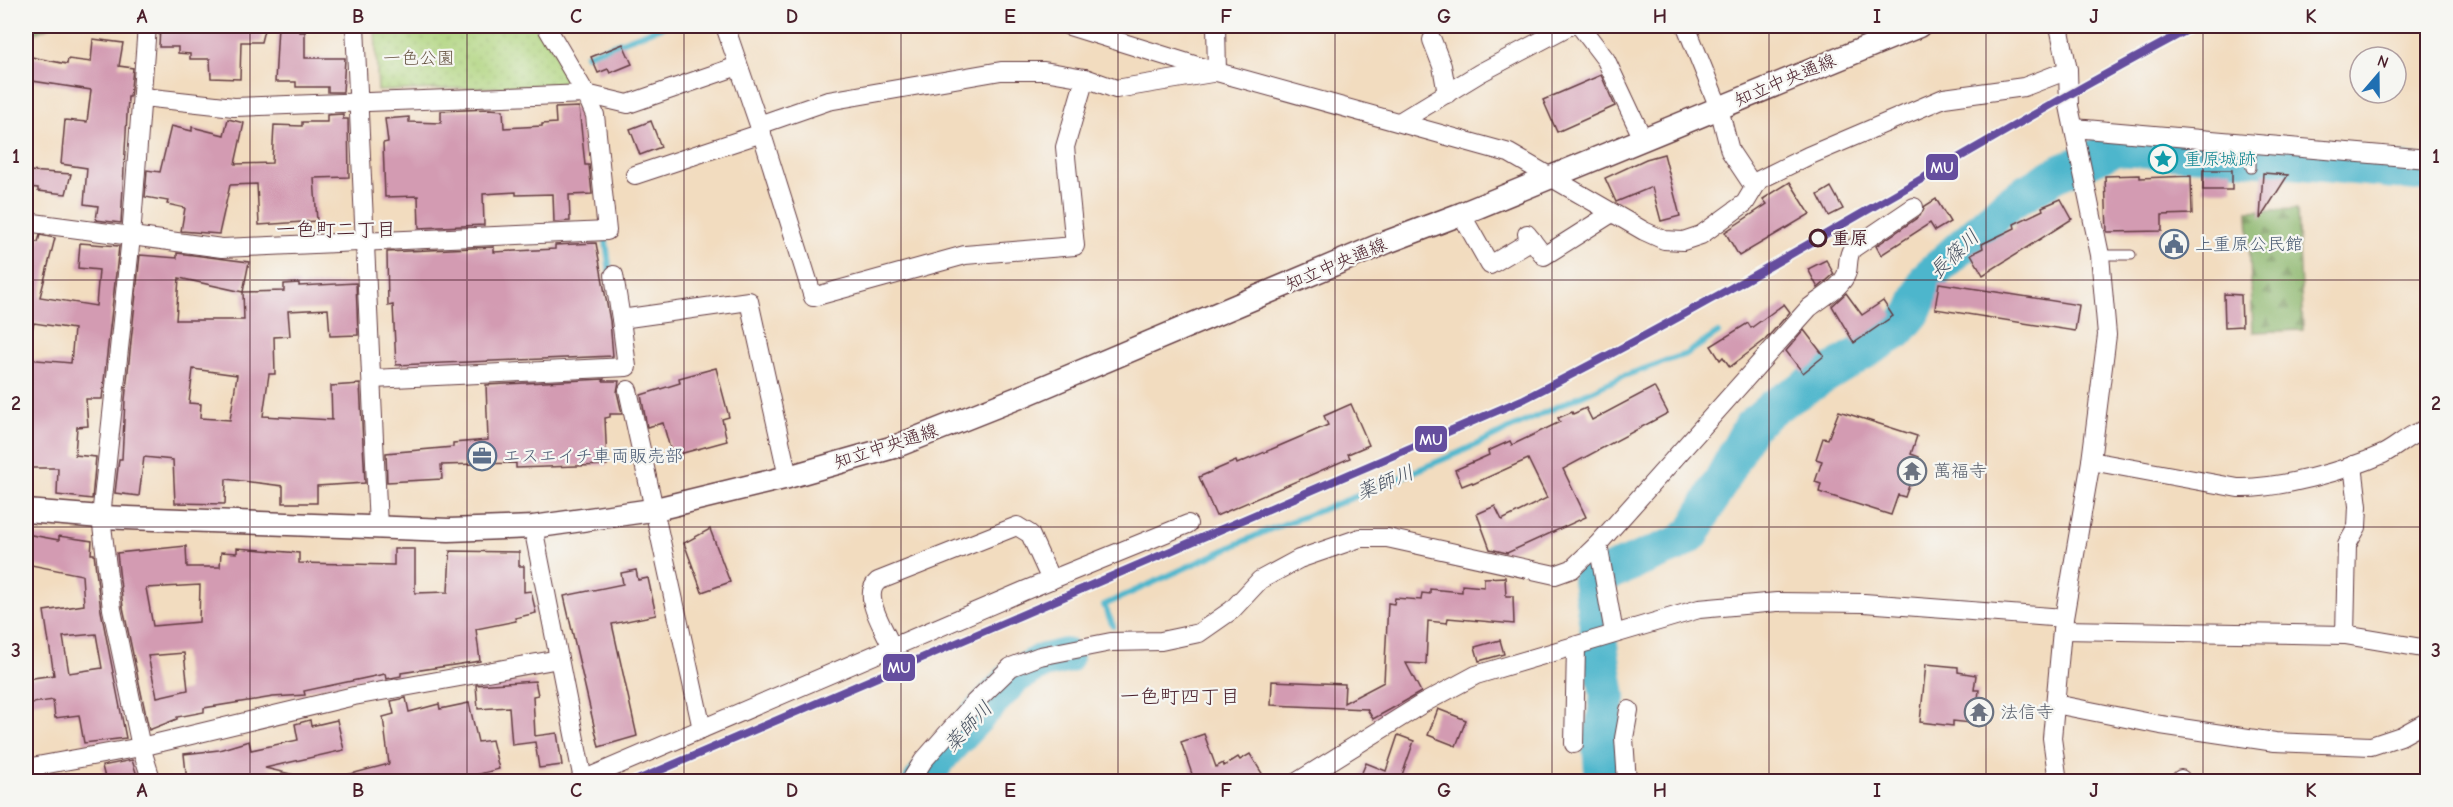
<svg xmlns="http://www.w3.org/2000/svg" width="2453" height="807" viewBox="0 0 2453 807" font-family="'Comic Neue','Klee One',sans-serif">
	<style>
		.forest { fill: url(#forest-firs); stroke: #6a6a4c; stroke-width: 1.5 }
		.park { fill: url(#park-dots); stroke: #7c7a54; stroke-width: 1.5 }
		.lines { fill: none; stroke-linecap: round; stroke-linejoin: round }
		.stream { stroke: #4eb6cc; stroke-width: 6 }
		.river { stroke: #4eb6cc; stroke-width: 36 }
		.building { fill: #d39bb2; fill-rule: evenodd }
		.service-casing { stroke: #633b41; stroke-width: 11 }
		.minor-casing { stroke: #633b41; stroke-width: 20 }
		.tertiary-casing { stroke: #633b41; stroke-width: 25 }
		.service { stroke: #fff; stroke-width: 9 }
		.minor { stroke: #fff; stroke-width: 18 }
		.tertiary { stroke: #fff; stroke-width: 22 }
		.rail-1-casing { stroke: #f6f6f2; stroke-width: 12 }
		.rail-1 { stroke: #654e9e; stroke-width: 8 }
		.grid { fill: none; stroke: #4a1f2b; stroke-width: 1.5; stroke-opacity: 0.55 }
		.stop-dot { fill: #f6f6f2; stroke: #4a1f2b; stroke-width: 3 }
		.labels { text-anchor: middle; stroke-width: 4.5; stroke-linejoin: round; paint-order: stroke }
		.park-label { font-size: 18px; fill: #685544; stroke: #f6f6f2 }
		.street-label { font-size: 18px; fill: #4a1f2b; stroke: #f6f6f2 }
		.culture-label { font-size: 18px; fill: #0d838f; stroke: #f6f6f2; text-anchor: start }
		.stop-label { font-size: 18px; font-weight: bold; fill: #4a1f2b; stroke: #f6f6f2; text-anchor: start }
		.service-label { font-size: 18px; fill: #4e5e75; stroke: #f6f6f2; text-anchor: start }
		.worship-label { font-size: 18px; fill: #5b616d; stroke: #f6f6f2; text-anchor: start }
		.neighbourhood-label { font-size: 20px; fill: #4a1f2b; stroke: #f6f6f2 }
		.water-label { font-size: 20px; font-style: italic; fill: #4b5463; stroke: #f6f6f2 }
		.line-badge { stroke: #f6f6f2; stroke-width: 2 }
		.badge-label { font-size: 16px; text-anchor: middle; font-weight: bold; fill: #fff }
		.neatline { fill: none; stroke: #4a1f2b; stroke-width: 2 }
		.grid-label { font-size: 20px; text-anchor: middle; font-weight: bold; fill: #4a1f2b }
	</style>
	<defs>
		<pattern id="forest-firs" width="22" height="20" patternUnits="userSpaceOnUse" patternTransform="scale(1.5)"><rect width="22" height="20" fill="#8bb66c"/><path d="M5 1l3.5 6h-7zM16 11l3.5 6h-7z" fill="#749359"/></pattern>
		<pattern id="park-dots" width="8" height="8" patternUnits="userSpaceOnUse" patternTransform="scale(1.5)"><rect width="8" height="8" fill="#afd47d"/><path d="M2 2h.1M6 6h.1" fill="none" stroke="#98b66c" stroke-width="1.8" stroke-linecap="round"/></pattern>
	</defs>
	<rect width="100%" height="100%" fill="#f6f6f2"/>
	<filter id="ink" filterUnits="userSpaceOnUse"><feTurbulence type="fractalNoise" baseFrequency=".0167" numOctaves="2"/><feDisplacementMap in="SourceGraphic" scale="12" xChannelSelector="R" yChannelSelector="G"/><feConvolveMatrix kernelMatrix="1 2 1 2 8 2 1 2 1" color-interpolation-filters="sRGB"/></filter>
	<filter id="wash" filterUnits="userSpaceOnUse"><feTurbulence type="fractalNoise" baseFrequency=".008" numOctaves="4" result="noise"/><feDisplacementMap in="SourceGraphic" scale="24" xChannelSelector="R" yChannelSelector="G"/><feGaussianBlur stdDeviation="1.35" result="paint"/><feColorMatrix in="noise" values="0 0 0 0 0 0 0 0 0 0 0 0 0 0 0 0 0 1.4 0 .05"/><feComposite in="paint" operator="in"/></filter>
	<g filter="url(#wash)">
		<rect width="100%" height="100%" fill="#f2dcbf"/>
		<g class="forest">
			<polygon points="26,26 51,26 26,37"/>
			<polygon points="2297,209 2303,330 2253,332 2248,211"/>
		</g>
		<polygon class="park" points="375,26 538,26 570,75 564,85 378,91"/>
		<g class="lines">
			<g class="stream">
				<polyline points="586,55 664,26"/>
				<polyline points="606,241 610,274"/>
				<polyline points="1113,626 1104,605 1266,531 1352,498 1458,453 1621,377 1686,354 1718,333"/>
			</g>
			<g class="river">
				<polyline points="921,782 943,753 1014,677 1040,662 1066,656"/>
				<polyline points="1603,782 1600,747 1608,697 1590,580 1680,543 1693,533 1750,427 1773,407 1898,331 1913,313 1928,277 2010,202 2057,174 2116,148 2207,153 2428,174"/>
			</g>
		</g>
		<g id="blocks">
			<g class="building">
				<polygon points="160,26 265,26 261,42 241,42 240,79 211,78 210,59 190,59 190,54 178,53 178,47 159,47"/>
				<polygon points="278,26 300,26 300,32 305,32 305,58 345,58 343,92 328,92 328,87 296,87 296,82 275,82"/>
				<polygon points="93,39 123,43 119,66 133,68 130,97 128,97 121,223 96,220 98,206 84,204 87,168 61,164 65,120 87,122 91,90 26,80 26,56 67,64 68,59 91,62"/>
				<polygon points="623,44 632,64 610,73 608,69 598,73 591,57"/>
				<polygon points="1601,75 1615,106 1557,132 1543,100"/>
				<polygon points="579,107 585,165 589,165 592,194 569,195 570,221 554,222 553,194 516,195 516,192 483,194 484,225 419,228 418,196 385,197 383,143 388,142 385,119 409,117 409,122 441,123 441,111 489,109 503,110 504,128 542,126 542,124 556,123 555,108"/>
				<polygon points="343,114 343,119 348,119 349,177 314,178 317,221 259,225 257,184 230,185 219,234 181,231 185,208 167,204 168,201 145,197 147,170 160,172 171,126 192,131 192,127 224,135 228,119 244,123 235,164 272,163 274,125 302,126 302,122 327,122 327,115"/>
				<polygon points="651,121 661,147 640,155 630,129"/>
				<polygon points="1664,154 1680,216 1661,221 1652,187 1616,202 1605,178 1646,159"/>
				<rect x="2203" y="170" width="29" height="20"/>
				<polygon points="29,171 71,174 66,194 38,191 38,188 28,187"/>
				<polygon points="2263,173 2288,175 2260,219 2262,188"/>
				<polygon points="2140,175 2140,178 2191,176 2192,214 2162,215 2162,231 2107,232 2105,176"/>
				<polygon points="1790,182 1810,214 1739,256 1725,232 1767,204 1763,199"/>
				<polygon points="1831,187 1843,209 1829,216 1818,195"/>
				<polygon points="1936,199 1950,222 1935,231 1930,223 1881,255 1876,246 1920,216 1925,206"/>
				<polygon points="2061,199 2072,219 1983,275 1971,254 1983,248 1982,244 2015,228 2014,224 2043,210 2042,207"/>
				<polygon points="40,235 55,238 40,297 96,306 99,270 78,268 80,243 119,246 102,399 86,399 88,426 77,427 75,455 96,457 92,499 57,495 58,468 26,468 26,359 71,363 74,329 34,323 31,333 26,332 26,241 38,242"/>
				<polygon points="596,243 610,321 613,356 396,365 393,305 388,306 387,252 494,247 494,252 555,249 555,245"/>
				<path d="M177,253L249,262L243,292L179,278L176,320H244L243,292L284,291V284L299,283V286L356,283L358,335L330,336L328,309L288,311L290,336L274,337L275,374H269L263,416L332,420L331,386L360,384L365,483L317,486V503H283V486L226,479L225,504L175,503L173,460L144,457L139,496L115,493L119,459H122L125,400L140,255L177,258ZM193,369L237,375L230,420L200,418L201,404L189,403Z"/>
				<polygon points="1826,260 1834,274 1818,288 1808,269"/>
				<polygon points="1939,283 2079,305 2075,331 1935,309"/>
				<polygon points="1846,293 1862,315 1883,301 1893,316 1854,343 1832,306"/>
				<polygon points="2224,294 2241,295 2242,326 2225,327"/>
				<polygon points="1784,304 1790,312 1765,340 1730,367 1723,357 1720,360 1711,346 1748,323 1751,328"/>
				<polygon points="1804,330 1824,356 1803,373 1786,351"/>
				<polygon points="716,368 729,417 722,419 727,441 672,456 663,423 647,427 641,395 680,383 679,378"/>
				<polygon points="604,379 603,381 619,381 617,392 622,414 610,414 610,417 605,418 607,465 516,468 516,463 441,465 442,479 387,482 386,453 453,447 453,443 488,440 486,385"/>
				<polygon points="1654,387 1668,413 1563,469 1586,517 1507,553 1490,549 1477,514 1495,506 1502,520 1547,498 1528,459 1473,484 1472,482 1462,486 1455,470 1489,455 1488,451 1510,441 1512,445 1560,422 1558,418 1572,412 1573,414 1586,408 1592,420"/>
				<polygon points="1351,404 1369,445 1348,454 1350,458 1216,516 1199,477 1236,461 1237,464 1328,425 1324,416"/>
				<polygon points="1839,411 1917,436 1911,454 1919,457 1905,497 1898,495 1891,515 1819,492 1821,484 1815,482 1822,461 1816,459 1823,438 1828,439"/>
				<polygon points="710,529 730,582 702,592 684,543"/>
				<path d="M26,534L59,540V536L92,541L91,554H94L101,611L126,738L84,743L79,715L55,718L53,700L26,704V679L54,675L44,611L84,605L82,575L26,564ZM96,634L102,668L69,673L63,637Z"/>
				<path d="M186,546L187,567H220L221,552L237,553V548L299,553V563L394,565V549H415V593L448,592L450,551L519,552V566H524V592L531,591L536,613L515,618L516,621L476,629L480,661L401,673V676L386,679L385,674L304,691L305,695L273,697L204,708V712L177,717V719L149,730L123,607L117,553ZM200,585L199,622L153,626L146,588ZM184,653L188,690L157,697L148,656Z"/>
				<polygon points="636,570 638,580 648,578 656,615 612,624 637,736 599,747 564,596 623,584 621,573"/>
				<polygon points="1505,577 1506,596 1513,596 1514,624 1448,618 1447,623 1428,621 1426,664 1406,663 1421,692 1400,704 1373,719 1367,709 1271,705 1272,681 1345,684 1344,703 1384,682 1388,603 1394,604 1395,598 1421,600 1422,593 1430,594 1430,589 1462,592 1462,585 1484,587 1484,578"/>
				<polygon points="1500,640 1504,654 1479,661 1475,647"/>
				<polygon points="1926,664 1958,667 1958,672 1976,675 1974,690 1979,690 1977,709 1972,708 1971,723 1953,721 1953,726 1920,722"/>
				<polygon points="535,681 538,695 533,696 535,736 557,733 562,765 539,768 535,742 512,745 509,707 478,709 476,685"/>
				<polygon points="406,698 409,712 439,704 440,709 469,703 478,742 492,740 499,769 449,782 344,782 343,776 389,764 383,717 394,714 391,701"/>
				<polygon points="1438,709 1466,720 1456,746 1428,735"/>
				<polygon points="310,720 311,726 337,720 344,750 265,768 295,775 294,782 187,782 184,754 219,750 249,741 251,750 298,740 295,724"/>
				<polygon points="1204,734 1216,767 1223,763 1224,766 1238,757 1240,760 1250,754 1263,775 1253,782 1192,782 1194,780 1181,742"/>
				<polygon points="1398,735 1414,741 1401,778 1410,782 1358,782 1366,763 1386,771"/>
				<polygon points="132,760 139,782 106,782 102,766"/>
			</g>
		</g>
	</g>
	<g filter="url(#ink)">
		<use href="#blocks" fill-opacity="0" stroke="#633b41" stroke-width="1.5"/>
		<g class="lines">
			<g class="service-casing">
				<g id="service">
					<polyline points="1879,26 1889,38"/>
					<polyline points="2251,168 2251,143"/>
					<polyline points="2100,255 2131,255"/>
				</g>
			</g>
			<g class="minor-casing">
				<g id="minor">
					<polyline points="147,26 131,237 101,517 112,609 141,747 152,782"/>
					<polyline points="355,26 378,527"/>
					<polyline points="725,26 759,125 813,297 965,255 1075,246 1065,147 1085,78 1044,71 1001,71 828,101 759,125"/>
					<polyline points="1069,26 1217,72 1509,153 1644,231 1664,240 1683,241 1701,235 1745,203 1759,180 1808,156 1944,98 2024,87 2068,70"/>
					<polyline points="1216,26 1217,72"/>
					<polyline points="1580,26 1606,60 1643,139"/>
					<polyline points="1686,26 1719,108 1730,151 1754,187"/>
					<polyline points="1432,40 1442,66 1447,94"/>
					<polyline points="1085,78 1116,89 1212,73"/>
					<polyline points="143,97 234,107 586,94 628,104 738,66"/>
					<polyline points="1401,121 1480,73 1569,26"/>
					<polyline points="2074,128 2428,159"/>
					<polyline points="635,175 762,133"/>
					<polyline points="1461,214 1490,265 1532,240"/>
					<polyline points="26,222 222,248 607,231 595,115 586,94 546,26"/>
					<polyline points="1527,234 1544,256 1612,213"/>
					<polyline points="614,275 621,319"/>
					<polyline points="372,379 627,367 621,319 749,301 788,477"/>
					<polyline points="628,390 702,729"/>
					<path d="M2091,461L2238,488C2279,489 2345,471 2383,454C2399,446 2410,433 2428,429"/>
					<polyline points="533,527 583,780"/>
					<polyline points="1598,544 1614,633"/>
					<polyline points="2062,630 2345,635 2428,649"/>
					<polyline points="2345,635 2347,545 2357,527 2358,506 2353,465"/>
					<path d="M892,648C886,630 860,596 878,581L1017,526L1030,534L1051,580"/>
					<polyline points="2055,704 2161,725 2275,742 2371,746 2401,736 2428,721"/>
					<polyline points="1574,744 1576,647"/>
					<polyline points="26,768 141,747 354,696 559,659"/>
					<polyline points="578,782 1026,590 1188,524"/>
					<path d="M910,782L923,761L974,703L1011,667L1040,656L1111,642L1161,641L1199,633L1232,610L1260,580L1299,559L1360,538H1387L1555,575L1572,569L1598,544L1809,308C1821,298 1843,287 1847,272C1849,263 1847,257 1852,249L1914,207"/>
					<polyline points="1297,782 1422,704 1476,675 1699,609 1777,602 1864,603 2064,618"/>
					<polyline points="1627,782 1624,738 1629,710"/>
					<polyline points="2058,782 2052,738 2062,630 2091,461 2107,335 2100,255 2069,106 2068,70 2059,26"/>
					<polyline points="2181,782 2181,779"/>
				</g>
			</g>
			<g class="tertiary-casing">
				<polyline id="tertiary" points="26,511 101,517 449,530 533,527 652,510 788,477 894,447 1020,397 1387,242 1461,214 1919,26"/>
			</g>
			<use href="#service" class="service"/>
			<use href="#minor" class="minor"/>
			<use href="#tertiary" class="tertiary"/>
			<g class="rail-1-casing">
				<path id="rail-1" d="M633,782L1522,400C1751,285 1968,146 2195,26"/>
			</g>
			<use href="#rail-1" class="rail-1"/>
		</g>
	</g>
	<path class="grid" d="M250,26V782M467,26V782M684,26V782M901,26V782M1118,26V782M1335,26V782M1552,26V782M1769,26V782M1986,26V782M2203,26V782M26,280H2428M26,527H2428"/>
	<defs>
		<g id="sight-ring" transform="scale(1.5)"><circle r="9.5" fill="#f6f6f2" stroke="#0f9aa8" stroke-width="1.5"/><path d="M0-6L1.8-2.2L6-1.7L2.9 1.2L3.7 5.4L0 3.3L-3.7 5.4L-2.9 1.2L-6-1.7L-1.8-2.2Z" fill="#0f9aa8"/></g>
		<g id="civic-ring" transform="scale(1.5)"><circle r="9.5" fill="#f6f6f2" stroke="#5c6f8a" stroke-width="1.5"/><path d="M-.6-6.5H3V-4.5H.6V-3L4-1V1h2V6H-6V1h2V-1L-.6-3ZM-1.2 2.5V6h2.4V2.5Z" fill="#5c6f8a"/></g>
		<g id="office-ring" transform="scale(1.5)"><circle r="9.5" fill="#f6f6f2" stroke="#5c6f8a" stroke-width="1.5"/><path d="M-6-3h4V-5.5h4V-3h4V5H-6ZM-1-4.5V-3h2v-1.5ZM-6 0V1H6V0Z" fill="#5c6f8a"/></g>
		<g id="temple-ring" transform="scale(1.5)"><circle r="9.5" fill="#f6f6f2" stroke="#6b7280" stroke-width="1.5"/><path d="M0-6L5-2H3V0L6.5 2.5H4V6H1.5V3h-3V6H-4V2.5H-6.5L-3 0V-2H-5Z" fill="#6b7280"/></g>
	</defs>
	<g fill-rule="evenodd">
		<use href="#sight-ring" x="2163" y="159"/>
		<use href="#civic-ring" x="2174" y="244"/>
		<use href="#office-ring" x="482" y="456"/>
		<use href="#temple-ring" x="1912" y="471"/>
		<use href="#temple-ring" x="1979" y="712"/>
	</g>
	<circle class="stop-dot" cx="1818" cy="238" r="8"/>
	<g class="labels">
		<g class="park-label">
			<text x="419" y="64">一色公園</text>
		</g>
		<g class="street-label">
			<text transform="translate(1785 80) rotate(-23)" y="6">知立中央通線</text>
			<text transform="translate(1336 264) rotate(-23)" y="6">知立中央通線</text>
			<text transform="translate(886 446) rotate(-18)" y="6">知立中央通線</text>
		</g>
		<g class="culture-label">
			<text x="2184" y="165">重原城跡</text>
		</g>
		<g class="stop-label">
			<text x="1832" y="244">重原</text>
		</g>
		<g class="service-label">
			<text x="2195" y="250">上重原公民館</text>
			<text x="503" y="462">エスエイチ車両販売部</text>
		</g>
		<g class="worship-label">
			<text x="1933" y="477">萬福寺</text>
			<text x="2000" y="718">法信寺</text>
		</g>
		<g class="neighbourhood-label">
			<text x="336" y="236">一色町二丁目</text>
			<text x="1180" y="703">一色町四丁目</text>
		</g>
		<g class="water-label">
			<text transform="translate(1954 254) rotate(-44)" y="7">長篠川</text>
			<text transform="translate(1385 482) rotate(-22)" y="7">薬師川</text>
			<text transform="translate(968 726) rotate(-47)" y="7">薬師川</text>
		</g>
	</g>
	<g class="line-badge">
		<rect x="1925" y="153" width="34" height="28" rx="6" fill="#654e9e"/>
		<rect x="1414" y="425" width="34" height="28" rx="6" fill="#654e9e"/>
		<rect x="882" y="653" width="34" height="29" rx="6" fill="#654e9e"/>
	</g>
	<g class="badge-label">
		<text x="1942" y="173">MU</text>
		<text x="1431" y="445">MU</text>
		<text x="899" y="673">MU</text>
	</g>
	<rect width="2453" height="807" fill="none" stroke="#f6f6f2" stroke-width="66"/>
	<g transform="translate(2378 75) rotate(20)"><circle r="28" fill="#f6f6f2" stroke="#b1a0a2" stroke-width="1.5"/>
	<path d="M0-4.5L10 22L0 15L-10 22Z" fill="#1f6fb2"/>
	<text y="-9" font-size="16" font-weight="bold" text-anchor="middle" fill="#4a1f2b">N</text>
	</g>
	<rect x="33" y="33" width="2387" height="741" class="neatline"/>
	<g class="grid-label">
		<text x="142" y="23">A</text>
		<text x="358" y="23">B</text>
		<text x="576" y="23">C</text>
		<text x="792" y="23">D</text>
		<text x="1010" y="23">E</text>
		<text x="1226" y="23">F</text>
		<text x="1444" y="23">G</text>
		<text x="1660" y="23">H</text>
		<text x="1877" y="23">I</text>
		<text x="2094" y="23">J</text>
		<text x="2311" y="23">K</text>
		<text x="16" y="163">1</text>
		<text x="2436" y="163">1</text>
		<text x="16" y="410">2</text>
		<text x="2436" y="410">2</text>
		<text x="16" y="657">3</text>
		<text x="2436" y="657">3</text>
		<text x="142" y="797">A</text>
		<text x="358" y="797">B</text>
		<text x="576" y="797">C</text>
		<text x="792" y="797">D</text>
		<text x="1010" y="797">E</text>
		<text x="1226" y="797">F</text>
		<text x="1444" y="797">G</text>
		<text x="1660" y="797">H</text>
		<text x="1877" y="797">I</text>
		<text x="2094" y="797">J</text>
		<text x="2311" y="797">K</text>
	</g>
</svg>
